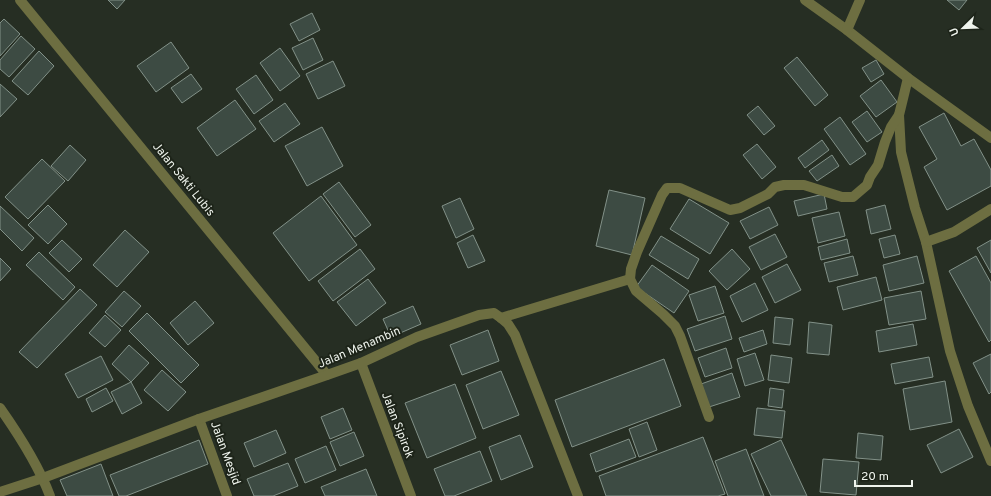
<svg xmlns="http://www.w3.org/2000/svg" width="991" height="496" viewBox="0 0 991 496" font-family="Overpass,sans-serif">
	<style>
		.building { fill: #3d4b43; stroke: #829188 }
		.lines { fill: none; stroke-linecap: round; stroke-linejoin: round }
		.minor { stroke: #6d6e41; stroke-width: 10 }
		.labels { text-anchor: middle; stroke-width: 4; stroke-linejoin: round; paint-order: stroke }
		.street-label { font-size: 12px; fill: #eff4ed; stroke: #1d2419 }
	</style>
	<rect width="100%" height="100%" fill="#262e23"/>
	<g class="building">
		<polygon points="108,0 125,0 117,9"/>
		<polygon points="947,0 967,0 959,10"/>
		<polygon points="312,13 320,30 299,41 290,24"/>
		<polygon points="4,19 20,34 0,56 0,23"/>
		<polygon points="21,36 35,49 9,77 0,69 0,60"/>
		<polygon points="313,38 323,60 303,70 292,48"/>
		<polygon points="171,42 189,68 156,92 137,66"/>
		<polygon points="280,48 300,76 280,91 260,63"/>
		<polygon points="39,51 54,66 28,95 12,81"/>
		<polygon points="797,57 828,95 815,106 784,68"/>
		<polygon points="876,60 884,74 871,82 862,68"/>
		<polygon points="333,61 345,86 318,99 306,74"/>
		<polygon points="191,74 202,89 182,103 171,88"/>
		<polygon points="256,75 273,100 254,114 236,89"/>
		<polygon points="881,80 897,102 876,117 860,96"/>
		<polygon points="0,84 17,99 0,117"/>
		<polygon points="235,100 256,129 217,156 197,128"/>
		<polygon points="285,103 300,124 274,142 259,121"/>
		<polygon points="758,106 775,126 764,135 747,115"/>
		<polygon points="867,111 882,132 867,142 852,122"/>
		<polygon points="944,113 961,146 974,139 991,170 991,186 947,210 924,167 937,159 919,127"/>
		<polygon points="840,117 866,154 850,165 824,129"/>
		<polygon points="322,127 343,166 307,186 285,146"/>
		<polygon points="822,140 829,150 805,168 798,158"/>
		<polygon points="757,144 776,167 762,179 743,155"/>
		<polygon points="70,145 86,160 68,181 51,166"/>
		<polygon points="832,155 839,166 817,181 809,171"/>
		<polygon points="42,159 65,181 28,219 5,197"/>
		<polygon points="339,182 371,225 355,237 323,194"/>
		<polygon points="609,190 645,198 632,255 596,246"/>
		<polygon points="824,194 827,209 798,216 794,201"/>
		<polygon points="321,196 357,245 309,281 273,233"/>
		<polygon points="460,198 474,229 456,238 442,206"/>
		<polygon points="689,199 729,223 710,254 670,229"/>
		<polygon points="48,205 67,224 48,244 28,225"/>
		<polygon points="885,205 891,229 871,234 866,210"/>
		<polygon points="0,206 34,238 22,251 0,229"/>
		<polygon points="769,207 778,225 750,239 740,221"/>
		<polygon points="839,212 845,236 818,243 812,218"/>
		<polygon points="125,230 149,252 117,287 93,265"/>
		<polygon points="775,234 787,257 761,270 749,247"/>
		<polygon points="473,235 485,261 468,268 457,243"/>
		<polygon points="895,235 900,254 884,258 879,239"/>
		<polygon points="661,236 699,259 688,279 649,255"/>
		<polygon points="847,239 850,253 821,260 818,247"/>
		<polygon points="62,240 82,259 69,272 49,253"/>
		<polygon points="991,240 991,273 977,248"/>
		<polygon points="360,249 375,269 333,301 318,281"/>
		<polygon points="732,249 750,269 727,290 709,271"/>
		<polygon points="39,252 75,287 63,300 26,265"/>
		<polygon points="853,256 858,275 829,282 824,263"/>
		<polygon points="917,256 924,283 889,291 883,265"/>
		<polygon points="976,256 991,283 991,340 989,342 949,271"/>
		<polygon points="0,258 11,269 0,281"/>
		<polygon points="787,264 801,290 775,303 762,277"/>
		<polygon points="652,265 689,291 674,313 636,287"/>
		<polygon points="876,277 882,300 843,310 837,287"/>
		<polygon points="368,279 386,303 356,326 337,302"/>
		<polygon points="755,283 768,310 742,322 730,296"/>
		<polygon points="715,286 724,313 698,321 689,295"/>
		<polygon points="80,289 97,305 37,368 19,352"/>
		<polygon points="124,291 141,306 122,327 105,312"/>
		<polygon points="921,291 926,319 889,325 884,298"/>
		<polygon points="195,301 214,323 188,345 170,323"/>
		<polygon points="413,306 421,324 391,337 383,319"/>
		<polygon points="147,313 199,365 181,383 129,331"/>
		<polygon points="105,315 121,330 105,347 89,333"/>
		<polygon points="725,316 732,339 695,351 687,329"/>
		<polygon points="775,317 793,319 790,345 773,343"/>
		<polygon points="809,322 832,325 829,355 807,353"/>
		<polygon points="913,324 917,345 879,352 876,331"/>
		<polygon points="488,330 499,361 462,375 450,345"/>
		<polygon points="763,330 767,344 744,352 739,338"/>
		<polygon points="129,345 149,363 131,382 112,364"/>
		<polygon points="726,348 732,368 705,377 698,358"/>
		<polygon points="755,353 764,380 745,386 737,359"/>
		<polygon points="991,354 991,392 989,394 973,363"/>
		<polygon points="771,355 792,358 789,383 768,380"/>
		<polygon points="101,356 113,380 78,398 65,374"/>
		<polygon points="929,357 933,377 895,384 891,364"/>
		<polygon points="664,359 681,406 572,447 555,400"/>
		<polygon points="162,370 186,392 168,411 144,390"/>
		<polygon points="501,371 519,415 483,429 466,385"/>
		<polygon points="732,373 740,397 709,407 701,384"/>
		<polygon points="945,381 952,422 910,430 903,389"/>
		<polygon points="131,382 142,403 122,414 111,392"/>
		<polygon points="455,384 476,438 427,458 405,403"/>
		<polygon points="106,388 113,401 92,412 86,399"/>
		<polygon points="770,388 784,390 782,408 768,406"/>
		<polygon points="343,408 352,430 330,439 321,417"/>
		<polygon points="757,408 785,411 782,438 754,435"/>
		<polygon points="647,422 657,450 639,457 629,429"/>
		<polygon points="959,429 973,457 941,473 927,445"/>
		<polygon points="276,430 286,453 254,467 244,443"/>
		<polygon points="354,432 364,456 340,466 330,442"/>
		<polygon points="858,433 883,436 881,460 856,458"/>
		<polygon points="520,435 533,467 501,480 489,447"/>
		<polygon points="703,437 725,494 718,496 606,496 599,476"/>
		<polygon points="629,439 636,457 596,472 590,454"/>
		<polygon points="199,440 208,464 126,496 119,496 110,475"/>
		<polygon points="781,440 807,496 771,496 751,454"/>
		<polygon points="326,446 336,470 305,483 295,459"/>
		<polygon points="746,449 764,496 728,496 715,461"/>
		<polygon points="480,451 492,481 454,496 445,496 434,469"/>
		<polygon points="823,459 859,462 856,495 820,492"/>
		<polygon points="288,463 298,486 273,496 254,496 247,479"/>
		<polygon points="101,464 113,496 67,496 60,480"/>
		<polygon points="366,469 377,496 325,496 321,487"/>
	</g>
	<g class="lines">
		<g class="minor">
			<polyline points="20,0 327,375"/>
			<polyline points="805,0 847,30 908,78 991,138"/>
			<polyline points="847,30 860,0"/>
			<polyline points="908,78 899,115 901,152 915,208 926,242 950,351 968,406 991,461"/>
			<polyline points="926,242 954,232 991,209"/>
			<polyline points="501,318 630,279"/>
			<polyline points="361,363 411,496"/>
			<path d="M0,408C19,435 38,464 50,496"/>
			<polyline points="709,417 680,336 675,326 663,314 636,291 630,279 631,269 637,252 662,195 667,188 680,188 730,210 740,208 768,194 775,187 784,185 804,185 842,197 853,197 867,185 870,177 878,165 885,142 891,127 899,115"/>
			<polyline points="199,419 227,496"/>
			<polyline points="0,492 43,478 199,419 327,375 361,363 417,337 479,315 494,313 501,318 508,324 515,335 578,496"/>
		</g>
	</g>
	<g class="labels">
		<g class="street-label">
			<text transform="translate(184 179) rotate(51)" y="4">Jalan Sakti Lubis</text>
			<text transform="translate(359 347) rotate(-23)" y="4">Jalan Menambin</text>
			<text transform="translate(398 425) rotate(69)" y="4">Jalan Sipirok</text>
			<text transform="translate(226 453) rotate(70)" y="4">Jalan Mesjid</text>
		</g>
	</g>
	<g transform="translate(963 28) rotate(247)" stroke="#1d2419" stroke-width="3" paint-order="stroke">
	<path d="M0-3L7 15L0 10L-7 15Z" fill="#eff4ed"/>
	<text y="-6" font-size="11" font-weight="bold" text-anchor="middle" fill="#eff4ed">U</text>
	</g>
	<path d="M855 480v6h57v-6" fill="none" stroke="#eff4ed" stroke-width="2"/>
	<text x="861" y="480" font-size="12" fill="#eff4ed" stroke="#1d2419" stroke-width="3" paint-order="stroke">20 m</text>
</svg>
